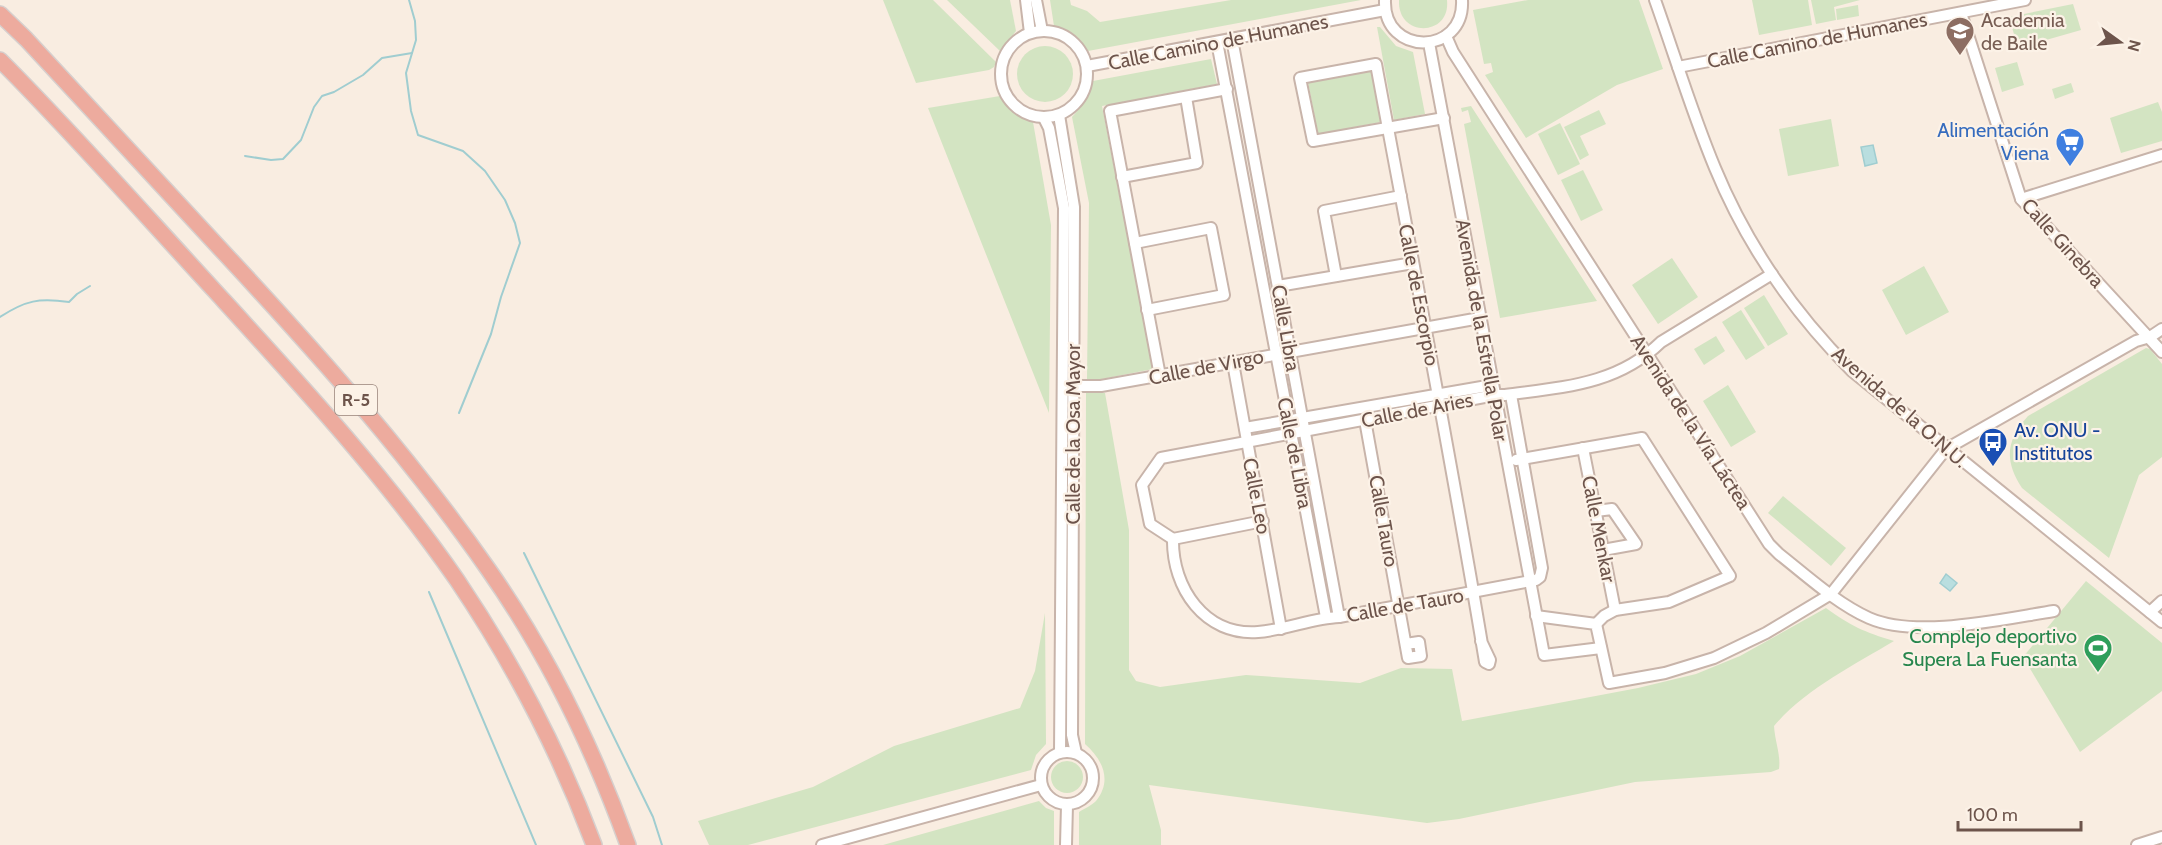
<svg xmlns="http://www.w3.org/2000/svg" width="2162" height="845" viewBox="0 0 2162 845" font-family="Cabin,sans-serif">
	<style>
		.green { fill: #d3e4c2 }
		.water { fill: #b9dedf; stroke: #a0cdd0; stroke-width: 1.5 }
		.lines { fill: none; stroke-linecap: round; stroke-linejoin: round }
		.stream { stroke: #a0cdd0; stroke-width: 2 }
		.minor-casing { stroke: #c8b4aa; stroke-width: 14 }
		.highway-casing { stroke: #d6cfcd; stroke-width: 18 }
		.minor { stroke: #fff; stroke-width: 10 }
		.highway { stroke: #edab9e; stroke-width: 15 }
		.labels { text-anchor: middle; stroke-width: 4.5; stroke-linejoin: round; paint-order: stroke }
		.shield { fill: #fcf2e7; stroke: #98837a; stroke-width: 1.5 }
		.shield-label { font-size: 18px; font-weight: bold; fill: #6d544b }
		.education-label { font-size: 20px; fill: #785e54; stroke: #fcf2e7; text-anchor: start }
		.street-label { font-size: 20px; fill: #6d544b; stroke: #fcf2e7 }
		.shop-label { font-size: 20px; fill: #366cbe; stroke: #fcf2e7; text-anchor: end }
		.transit-label { font-size: 20px; fill: #164399; stroke: #fcf2e7; text-anchor: start }
		.leisure-label { font-size: 20px; fill: #27864d; stroke: #fcf2e7; text-anchor: end }
	</style>
	<rect width="100%" height="100%" fill="#f9ede1"/>
	<g class="green">
		<polygon points="883,0 933,0 996,62 994,67 989,70 916,83"/>
		<polygon points="947,0 1010,0 1016,31 1000,51"/>
		<path d="M1050,0H1070L1071,5L1087,11L1100,22L1231,0H1361L1088,51C1079,37 1071,29 1054,26Z"/>
		<path d="M1399,0H1447C1451,37 1397,38 1399,0Z"/>
		<polygon points="1528,0 1639,0 1663,69 1617,85 1526,138 1485,75 1493,72 1491,63 1484,64 1473,10"/>
		<polygon points="1752,0 1808,0 1812,25 1759,35"/>
		<polygon points="1811,0 1860,0 1834,7 1836,20 1816,24"/>
		<polygon points="2073,4 2081,30 2018,48 2009,17"/>
		<polygon points="1858,5 1859,16 1837,20 1836,9"/>
		<polygon points="1377,27 1380,27 1396,46 1413,52 1425,114 1394,120"/>
		<circle cx="1045" cy="74" r="28"/>
		<path d="M1211,59L1217,84L1102,106L1153,369L1102,379H1087L1089,203L1072,117C1082,106 1091,96 1093,81Z"/>
		<polygon points="2017,62 2024,85 2002,92 1995,68"/>
		<polygon points="1371,70 1381,122 1318,134 1308,82"/>
		<polygon points="2071,83 2074,92 2055,99 2052,89"/>
		<polygon points="1000,96 1013,112 1033,122 1051,225 1049,413 928,108"/>
		<polygon points="2158,102 2162,112 2162,141 2121,153 2110,118"/>
		<polygon points="1471,106 1597,301 1500,318 1464,124 1471,122 1468,110 1462,112 1461,108"/>
		<polygon points="1599,110 1606,124 1580,136 1589,155 1580,160 1564,127"/>
		<polygon points="1831,119 1839,166 1788,176 1779,129"/>
		<polygon points="1560,123 1580,164 1558,175 1538,134"/>
		<polygon points="1583,170 1603,210 1581,221 1561,180"/>
		<polygon points="1672,258 1698,297 1658,324 1632,285"/>
		<polygon points="1924,266 1949,312 1906,335 1882,290"/>
		<polygon points="1764,295 1788,334 1768,346 1744,308"/>
		<polygon points="1741,310 1765,348 1746,360 1722,322"/>
		<polygon points="1716,336 1725,351 1704,365 1694,349"/>
		<path d="M2146,348L2150,349L2162,364V457L2139,475L2109,558L2022,488C2004,461 2006,440 2028,416Z"/>
		<polygon points="1728,385 1756,432 1731,447 1703,401"/>
		<path d="M1086,392L1105,393L1129,530V670L1136,681L1160,687L1246,675L1360,683L1401,668L1452,669L1462,721L1638,688L1696,674L1740,656L1826,608C1851,626 1864,632 1894,641C1854,665 1804,690 1774,726C1775,742 1781,755 1779,769L1771,772L1635,782L1459,819L1427,823L1149,785L1161,830V845H1079V812C1084,809 1092,805 1096,801C1113,780 1102,759 1085,744Z"/>
		<polygon points="1783,496 1846,548 1831,566 1768,513"/>
		<polygon points="2086,581 2162,643 2162,691 2080,752 2023,657"/>
		<polygon points="1045,613 1046,744 1036,755 1031,770 748,845 709,845 698,821 813,787 894,746 1020,708 1035,671"/>
		<circle cx="1067" cy="777" r="16"/>
		<polygon points="1039,801 1046,808 1054,811 1054,845 883,845"/>
	</g>
	<g class="water">
		<polygon points="1873,145 1877,163 1865,166 1861,147"/>
		<polygon points="1946,574 1957,583 1950,591 1940,583"/>
	</g>
	<g class="lines">
		<g class="stream">
			<polyline points="409,0 415,21 416,40 406,73 411,111 418,135 463,151 485,171 505,200 515,223 520,243 501,297 491,334 459,413"/>
			<polyline points="245,156 271,160 283,159 301,140 314,107 322,96 334,92 363,75 382,58 412,53"/>
			<path d="M0,317C26,300 39,298 69,302L77,294L90,286"/>
			<polyline points="524,553 653,817 662,845"/>
			<polyline points="429,592 536,845"/>
		</g>
		<g class="minor-casing">
			<g id="minor">
				<polyline points="1026,0 1030,33"/>
				<polyline points="1036,0 1042,31"/>
				<path d="M1385,0C1383,57 1465,56 1462,0"/>
				<path d="M1655,0C1675,56 1692,113 1715,168C1746,243 1794,313 1852,371L2162,622"/>
				<polyline points="1961,13 2021,199 2162,352"/>
				<circle cx="1044" cy="74" r="43"/>
				<path d="M1446,36L1453,52L1769,544L1779,554C1807,576 1836,603 1869,618C1917,639 2002,619 2054,611"/>
				<polyline points="1232,39 1339,617"/>
				<polyline points="1217,42 1326,617"/>
				<polyline points="1429,43 1544,655 1601,648"/>
				<polyline points="1087,66 1385,10"/>
				<polyline points="1678,67 2025,0"/>
				<polyline points="1059,115 1074,207 1072,735 1076,753"/>
				<polyline points="1044,118 1049,128 1064,208 1060,752"/>
				<path d="M1444,118L1313,141L1300,78L1376,64C1413,263 1452,462 1485,662L1489,664L1490,660L1481,641"/>
				<polyline points="1122,177 1197,163 1186,97"/>
				<polyline points="2021,199 2162,155"/>
				<polyline points="1135,243 1211,228 1224,295 1147,310"/>
				<polyline points="1336,276 1324,211 1401,196"/>
				<polyline points="1278,286 1413,263"/>
				<polyline points="1233,363 1281,629"/>
				<polyline points="1160,376 1110,111 1227,89"/>
				<polyline points="1073,386 1101,386 1480,318"/>
				<polyline points="1365,420 1408,658 1421,656 1419,642 1406,644"/>
				<polyline points="1245,428 1493,385"/>
				<polyline points="1583,448 1615,610"/>
				<polyline points="1516,460 1642,438 1730,576 1669,602 1615,610 1604,616 1596,624"/>
				<polyline points="1596,511 1612,509 1636,544 1603,550"/>
				<path d="M1173,539L1150,524L1142,485L1161,458L1495,395H1505C1563,387 1617,385 1661,342L1772,274"/>
				<path d="M1173,539C1172,588 1205,636 1258,632C1285,630 1313,618 1339,617L1536,580L1540,577L1542,568L1511,395"/>
				<polyline points="1173,539 1263,521"/>
				<polyline points="2150,612 2162,601"/>
				<polyline points="1536,616 1596,624 1609,683 1665,673 1714,658 1766,633 1831,594 1946,449 2136,341 2150,337 2162,329"/>
				<circle cx="1067" cy="778" r="26"/>
				<polyline points="822,845 1041,785"/>
				<polyline points="1066,845 1067,805"/>
				<polyline points="2137,845 2162,837"/>
			</g>
		</g>
		<g class="highway-casing">
			<g id="highway">
				<path d="M0,14L26,39C93,111 160,184 227,256C319,355 410,457 488,569C547,653 593,748 628,845"/>
				<path d="M0,60C74,134 143,213 214,290C299,383 385,476 457,580C513,663 559,751 594,845"/>
			</g>
		</g>
		<use href="#minor" class="minor"/>
		<use href="#highway" class="highway"/>
	</g>
	<defs>
		<g id="school-pin" transform="scale(1.5)"><path d="M0 17L-7.5 6A9.5 9.5 0 1 1 7.5 6Z" fill="#8d6e63" stroke="#fcf2e7"/><path d="M0-5L7-2L0 1L-7-2ZM-4 1L0 2.5L4 1V4Q0 6-4 4Z" fill="#fff"/></g>
		<g id="supermarket-pin" transform="scale(1.5)"><path d="M0 17L-7.5 6A9.5 9.5 0 1 1 7.5 6Z" fill="#3f7fe0" stroke="#fcf2e7"/><path d="M-6-5.5h2.5l.6 2H6L4.5 2H-2.5L-4.4-4H-6ZM-1.5 3.2a1.3 1.3 0 1 0 .1 0ZM3 3.2a1.3 1.3 0 1 0 .1 0Z" fill="#fff"/></g>
		<g id="bus-pin" transform="scale(1.5)"><path d="M0 17L-7.5 6A9.5 9.5 0 1 1 7.5 6Z" fill="#1a4fb4" stroke="#fcf2e7"/><path d="M-5-6H5V4H4V6H2V4H-2V6H-4V4H-5ZM-3.5-4V0h7V-4ZM-3.5 1.2v1.5H-2V1.2ZM2 1.2v1.5H3.5V1.2Z" fill="#fff"/></g>
		<g id="stadium-pin" transform="scale(1.5)"><path d="M0 17L-7.5 6A9.5 9.5 0 1 1 7.5 6Z" fill="#2e9e5b" stroke="#fcf2e7"/><path d="M0-5a6.5 5 0 1 0 0 10a6.5 5 0 1 0 0-10ZM-3.5-1.8h7v3.6h-7Z" fill="#fff"/></g>
	</defs>
	<g fill-rule="evenodd">
		<use href="#school-pin" x="1960" y="31"/>
		<use href="#supermarket-pin" x="2070" y="142"/>
		<use href="#bus-pin" x="1993" y="442"/>
		<use href="#stadium-pin" x="2098" y="648"/>
	</g>
	<g class="labels">
		<rect class="shield" x="335" y="385" width="42" height="30" rx="4.5"/>
		<g class="shield-label">
			<text x="356" y="406">R-5</text>
		</g>
		<g class="education-label">
			<text x="1981" y="27">Academia<tspan x="1981" dy="23">de Baile</tspan></text>
		</g>
		<g class="street-label">
			<text transform="translate(1817 40) rotate(-11)" y="7">Calle Camino de Humanes</text>
			<text transform="translate(1218 42) rotate(-11)" y="7">Calle Camino de Humanes</text>
			<text transform="translate(2063 243) rotate(48)" y="7">Calle Ginebra</text>
			<text transform="translate(1419 295) rotate(79)" y="7">Calle de Escorpio</text>
			<text transform="translate(1286 328) rotate(80)" y="7">Calle Libra</text>
			<text transform="translate(1482 330) rotate(80)" y="7">Avenida de la Estrella Polar</text>
			<text transform="translate(1206 367) rotate(-11)" y="7">Calle de Virgo</text>
			<text transform="translate(1900 407) rotate(41)" y="7">Avenida de la O.N.U.</text>
			<text transform="translate(1417 410) rotate(-11)" y="7">Calle de Aries</text>
			<text transform="translate(1691 422) rotate(57)" y="7">Avenida de la Vía Láctea</text>
			<text transform="translate(1073 434) rotate(-90)" y="7">Calle de la Osa Mayor</text>
			<text transform="translate(1295 453) rotate(79)" y="7">Calle de Libra</text>
			<text transform="translate(1257 496) rotate(79)" y="7">Calle Leo</text>
			<text transform="translate(1384 521) rotate(80)" y="7">Calle Tauro</text>
			<text transform="translate(1599 529) rotate(79)" y="7">Calle Menkar</text>
			<text transform="translate(1405 605) rotate(-10)" y="7">Calle de Tauro</text>
		</g>
		<g class="shop-label">
			<text x="2049" y="137">Alimentación<tspan x="2049" dy="23">Viena</tspan></text>
		</g>
		<g class="transit-label">
			<text x="2014" y="437">Av. ONU -<tspan x="2014" dy="23">Institutos</tspan></text>
		</g>
		<g class="leisure-label">
			<text x="2077" y="643">Complejo deportivo<tspan x="2077" dy="23">Supera La Fuensanta</tspan></text>
		</g>
	</g>
	<g transform="translate(2120 42) rotate(105)" stroke="#fcf2e7" stroke-width="4.5" paint-order="stroke">
	<path d="M0-4.5L10 22L0 15L-10 22Z" fill="#6d544b"/>
	<text y="-9" font-size="16" font-weight="bold" text-anchor="middle" fill="#6d544b">N</text>
	</g>
	<path d="M1958 821v9h123v-9" fill="none" stroke="#6d544b" stroke-width="3"/>
	<text x="1967" y="821" font-size="18" fill="#6d544b" stroke="#fcf2e7" stroke-width="4.5" paint-order="stroke">100 m</text>
</svg>
